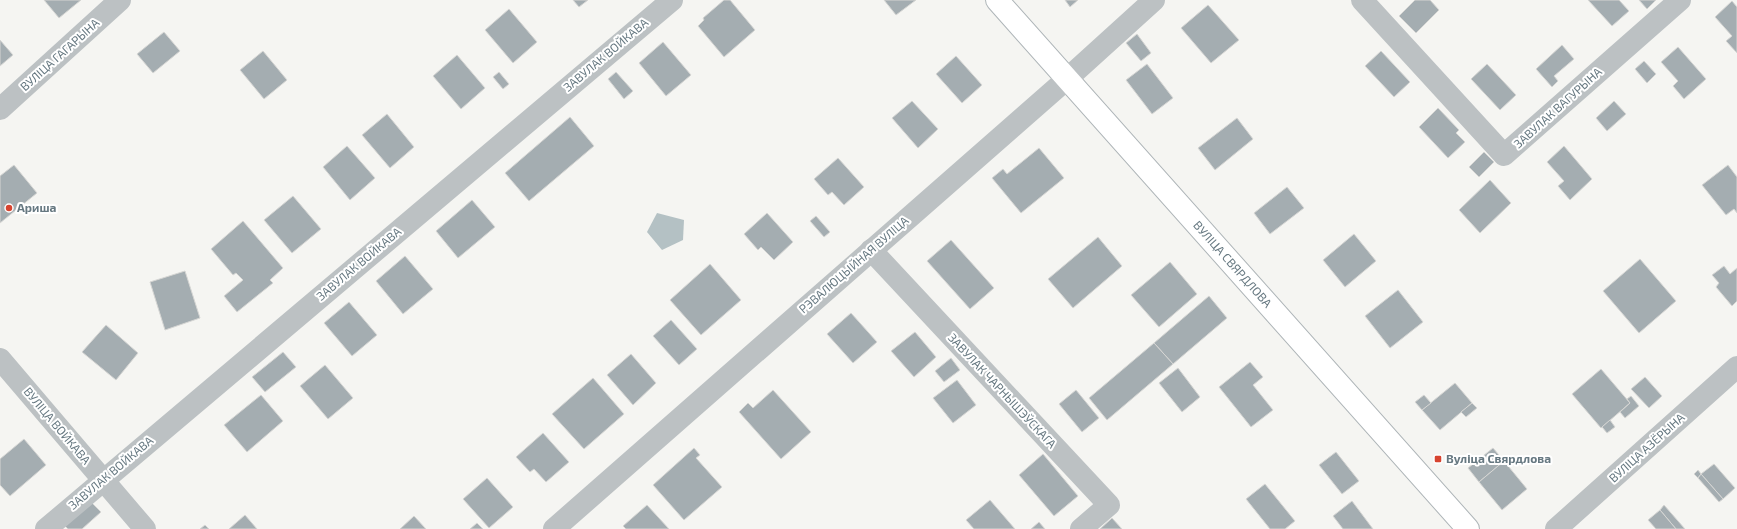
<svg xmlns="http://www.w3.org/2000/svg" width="1737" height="529" viewBox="0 0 1737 529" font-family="'Exo 2',sans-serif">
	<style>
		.water { fill: #b4c1c4 }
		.building { fill: #a4adb1; stroke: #d6d6d4 }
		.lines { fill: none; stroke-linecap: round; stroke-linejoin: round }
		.secondary-casing { stroke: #aeb5b8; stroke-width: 24 }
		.minor { stroke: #bcc1c3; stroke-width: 22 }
		.secondary { stroke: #fff; stroke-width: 22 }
		.poi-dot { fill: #d74430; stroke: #fff; stroke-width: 1.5 }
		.labels { text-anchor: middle; stroke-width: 4; stroke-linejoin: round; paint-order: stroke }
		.street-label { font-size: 12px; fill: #667881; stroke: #fff }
		.poi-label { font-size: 12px; font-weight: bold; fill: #667881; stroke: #fff; text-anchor: start }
	</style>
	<rect width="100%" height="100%" fill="#f5f5f2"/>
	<polygon class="water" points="657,213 684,220 683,240 662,250 647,232"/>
	<g class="building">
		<polygon points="44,0 81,0 59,18"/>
		<polygon points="573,0 588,0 579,7"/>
		<polygon points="724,0 730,0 755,30 724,57 698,26 704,20 703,18"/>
		<polygon points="884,0 916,0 896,15"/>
		<polygon points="1065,0 1078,0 1070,7"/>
		<polygon points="1415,0 1430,0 1439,10 1416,33 1399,16"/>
		<polygon points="1588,0 1619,0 1629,11 1612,26"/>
		<polygon points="1639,0 1656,0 1647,9"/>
		<polygon points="1732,1 1737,7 1737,53 1726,41 1732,36 1715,17"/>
		<polygon points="1208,5 1239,40 1211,63 1181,28"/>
		<polygon points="509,9 537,42 513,63 485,30"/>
		<polygon points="164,32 180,51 153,73 137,54"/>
		<polygon points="1137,34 1151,53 1141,61 1126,43"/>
		<polygon points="0,40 13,55 0,66"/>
		<polygon points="663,42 691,75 666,96 639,63"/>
		<polygon points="1562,45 1574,59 1554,76 1558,81 1552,87 1536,69"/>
		<polygon points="1678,47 1706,79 1684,99 1673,86 1678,81 1661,62"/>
		<polygon points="263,51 287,80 264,99 240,70"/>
		<polygon points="1381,51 1410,82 1394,97 1365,66"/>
		<polygon points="457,55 485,88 461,109 433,76"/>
		<polygon points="956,56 982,85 962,103 936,74"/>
		<polygon points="1644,61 1656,74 1647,83 1635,69"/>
		<polygon points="1147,64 1173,98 1152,114 1126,80"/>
		<polygon points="1487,64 1516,95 1500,110 1471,79"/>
		<polygon points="499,72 509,84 503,89 493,77"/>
		<polygon points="616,72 633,91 624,99 608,79"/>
		<polygon points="912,101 938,129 918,148 892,118"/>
		<polygon points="1614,101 1626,114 1607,131 1596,118"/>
		<polygon points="1438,108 1459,130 1456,133 1465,142 1448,158 1419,127"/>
		<polygon points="387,114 414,147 390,168 362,135"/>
		<polygon points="570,117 594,146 529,201 505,173"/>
		<polygon points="1237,118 1253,139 1215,170 1198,148"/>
		<polygon points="347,146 375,178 350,200 323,167"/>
		<polygon points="1564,146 1592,179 1570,200 1558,186 1564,181 1547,162"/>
		<polygon points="1039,148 1064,178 1021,213 992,178 1003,169 1007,174"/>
		<polygon points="1484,152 1494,162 1479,177 1469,167"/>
		<polygon points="838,158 864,187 844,205 832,192 828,195 814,179"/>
		<polygon points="14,165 37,193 0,223 0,176"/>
		<polygon points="1728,165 1737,177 1737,213 1734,209 1726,215 1702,185"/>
		<polygon points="1490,180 1511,203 1480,233 1459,210"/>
		<polygon points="1287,187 1304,208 1270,234 1254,213"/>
		<polygon points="293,196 321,229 292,253 264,220"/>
		<polygon points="472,200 495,227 458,258 436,231"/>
		<polygon points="767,213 793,242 774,260 761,247 758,250 744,234"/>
		<polygon points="816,216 830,232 824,237 810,221"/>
		<polygon points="243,221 283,268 270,280 273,283 237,312 224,296 243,280 236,273 233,275 211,249"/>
		<polygon points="1354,234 1376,261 1345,287 1323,260"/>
		<polygon points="1098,237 1122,266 1073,308 1048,279"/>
		<polygon points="951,240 994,288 970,309 927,261"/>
		<polygon points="405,256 433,289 403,314 376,281"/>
		<polygon points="1640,259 1676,301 1639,333 1603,291"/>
		<polygon points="1170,262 1197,294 1159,327 1131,295"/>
		<polygon points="710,264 741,300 701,335 670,300"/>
		<polygon points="1724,266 1730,274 1737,268 1737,301 1732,306 1716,287 1719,283 1712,275"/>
		<polygon points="185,271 200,318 165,330 150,282"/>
		<polygon points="1398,290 1423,322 1390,348 1365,316"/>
		<polygon points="1209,296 1227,318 1173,364 1154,343"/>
		<polygon points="349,302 377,335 352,356 324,323"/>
		<polygon points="851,313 877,342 853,363 827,334"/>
		<polygon points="671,320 697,349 679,365 653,336"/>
		<polygon points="106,325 138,353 116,380 82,352"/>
		<polygon points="915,332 936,357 914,377 891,351"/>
		<polygon points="1154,343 1173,364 1107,420 1089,398"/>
		<polygon points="283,352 296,367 265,392 252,377"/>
		<polygon points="631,354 656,383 633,405 607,375"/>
		<polygon points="951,358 960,370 944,382 935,371"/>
		<polygon points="1250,362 1263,377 1253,385 1273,410 1251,427 1219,387"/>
		<polygon points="325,365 353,398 328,419 300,386"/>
		<polygon points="1178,368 1200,397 1182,412 1159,383"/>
		<polygon points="1601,369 1630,403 1601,428 1572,394"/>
		<polygon points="1645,377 1662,396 1649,408 1631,389"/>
		<polygon points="593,378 624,414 584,449 552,414"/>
		<polygon points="957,380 976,405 953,423 933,398"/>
		<polygon points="1455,383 1472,403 1440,430 1422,410"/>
		<polygon points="773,390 811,432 781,459 739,412 748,403 753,408"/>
		<polygon points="1076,390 1099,418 1082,432 1059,404"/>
		<polygon points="261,395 283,421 247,452 224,425"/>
		<polygon points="1424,395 1431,403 1422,410 1415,402"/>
		<polygon points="1631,396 1639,406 1625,418 1620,412 1630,403 1627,399"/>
		<polygon points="1472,403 1477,408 1466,417 1461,412"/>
		<polygon points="1610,420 1615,427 1607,433 1602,427"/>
		<polygon points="543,433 569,462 546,482 534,469 530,472 516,457"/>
		<polygon points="24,439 46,465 10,496 0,485 0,459"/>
		<polygon points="694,448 700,455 696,458 722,487 684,520 653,485"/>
		<polygon points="1493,448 1504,461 1479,482 1468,468"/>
		<polygon points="1336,452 1359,481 1342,494 1319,465"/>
		<polygon points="1043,454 1078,496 1054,516 1019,475"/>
		<polygon points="1504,461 1527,489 1502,510 1479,482"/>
		<polygon points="1714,464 1735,488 1723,499 1701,474"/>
		<polygon points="1698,470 1701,474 1698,478 1694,474"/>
		<polygon points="1701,474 1723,499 1719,502 1698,478"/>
		<polygon points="487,478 513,507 489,528 463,499"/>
		<polygon points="1265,484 1295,521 1285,529 1270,529 1246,499"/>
		<polygon points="990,500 1015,529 974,529 966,520"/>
		<polygon points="1352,501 1373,529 1343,529 1333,516"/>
		<polygon points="91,502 101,512 82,529 68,529 65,526"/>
		<polygon points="647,505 669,529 626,529 623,526"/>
		<polygon points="1664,505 1685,529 1676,529 1660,510"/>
		<polygon points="1660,510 1676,529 1656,529 1648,520"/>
		<polygon points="245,515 257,529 229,529"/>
		<polygon points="414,516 426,529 400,529"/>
		<polygon points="1112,518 1122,529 1100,529"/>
		<polygon points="1039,522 1045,529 1031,529"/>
		<polygon points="477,523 483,529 470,529"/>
		<polygon points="205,525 209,529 200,529"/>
	</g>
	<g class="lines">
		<g class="secondary-casing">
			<g id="secondary">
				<path id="s1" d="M997,0L1468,529"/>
			</g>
		</g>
		<g class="minor">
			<polyline points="1362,0 1504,155 1680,0"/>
			<polyline points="0,109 120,0"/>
			<polyline points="871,250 1109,505 1081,529"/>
			<polyline points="0,359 145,529"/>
			<polyline points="46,529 672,0"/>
			<polyline points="554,529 1068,78 1154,0"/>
			<polyline points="1556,529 1737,367"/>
		</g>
		<use href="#secondary" class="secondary"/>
	</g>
	<g class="poi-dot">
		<circle cx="9" cy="208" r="4"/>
		<rect x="1434" y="455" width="8" height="8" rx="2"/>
	</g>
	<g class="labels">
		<g class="street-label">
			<text transform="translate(60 55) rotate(-42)" y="4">ВУЛІЦА ГАГАРЫНА</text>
			<text transform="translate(606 55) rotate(-40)" y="4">ЗАВУЛАК ВОЙКАВА</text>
			<text transform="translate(1558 108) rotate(-42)" y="4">ЗАВУЛАК ВАГУРЫНА</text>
			<text transform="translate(359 264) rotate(-40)" y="4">ЗАВУЛАК ВОЙКАВА</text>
			<text dy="4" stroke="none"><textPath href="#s1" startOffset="354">ВУЛІЦА СВЯРДЛОВА</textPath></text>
			<text transform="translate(854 265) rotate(-41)" y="4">РЭВАЛЮЦЫЙНАЯ ВУЛІЦА</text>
			<text transform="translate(1002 391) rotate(47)" y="4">ЗАВУЛАК ЧАРНЫШЭЎСКАГА</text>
			<text transform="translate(57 426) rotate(50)" y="4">ВУЛІЦА ВОЙКАВА</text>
			<text transform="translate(1647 448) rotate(-42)" y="4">ВУЛІЦА АЗЁРЫНА</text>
			<text transform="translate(111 473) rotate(-40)" y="4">ЗАВУЛАК ВОЙКАВА</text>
		</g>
		<g class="poi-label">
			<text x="17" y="212">Ариша</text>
			<text x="1446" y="463">Вуліца Свярдлова</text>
		</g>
	</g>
</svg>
